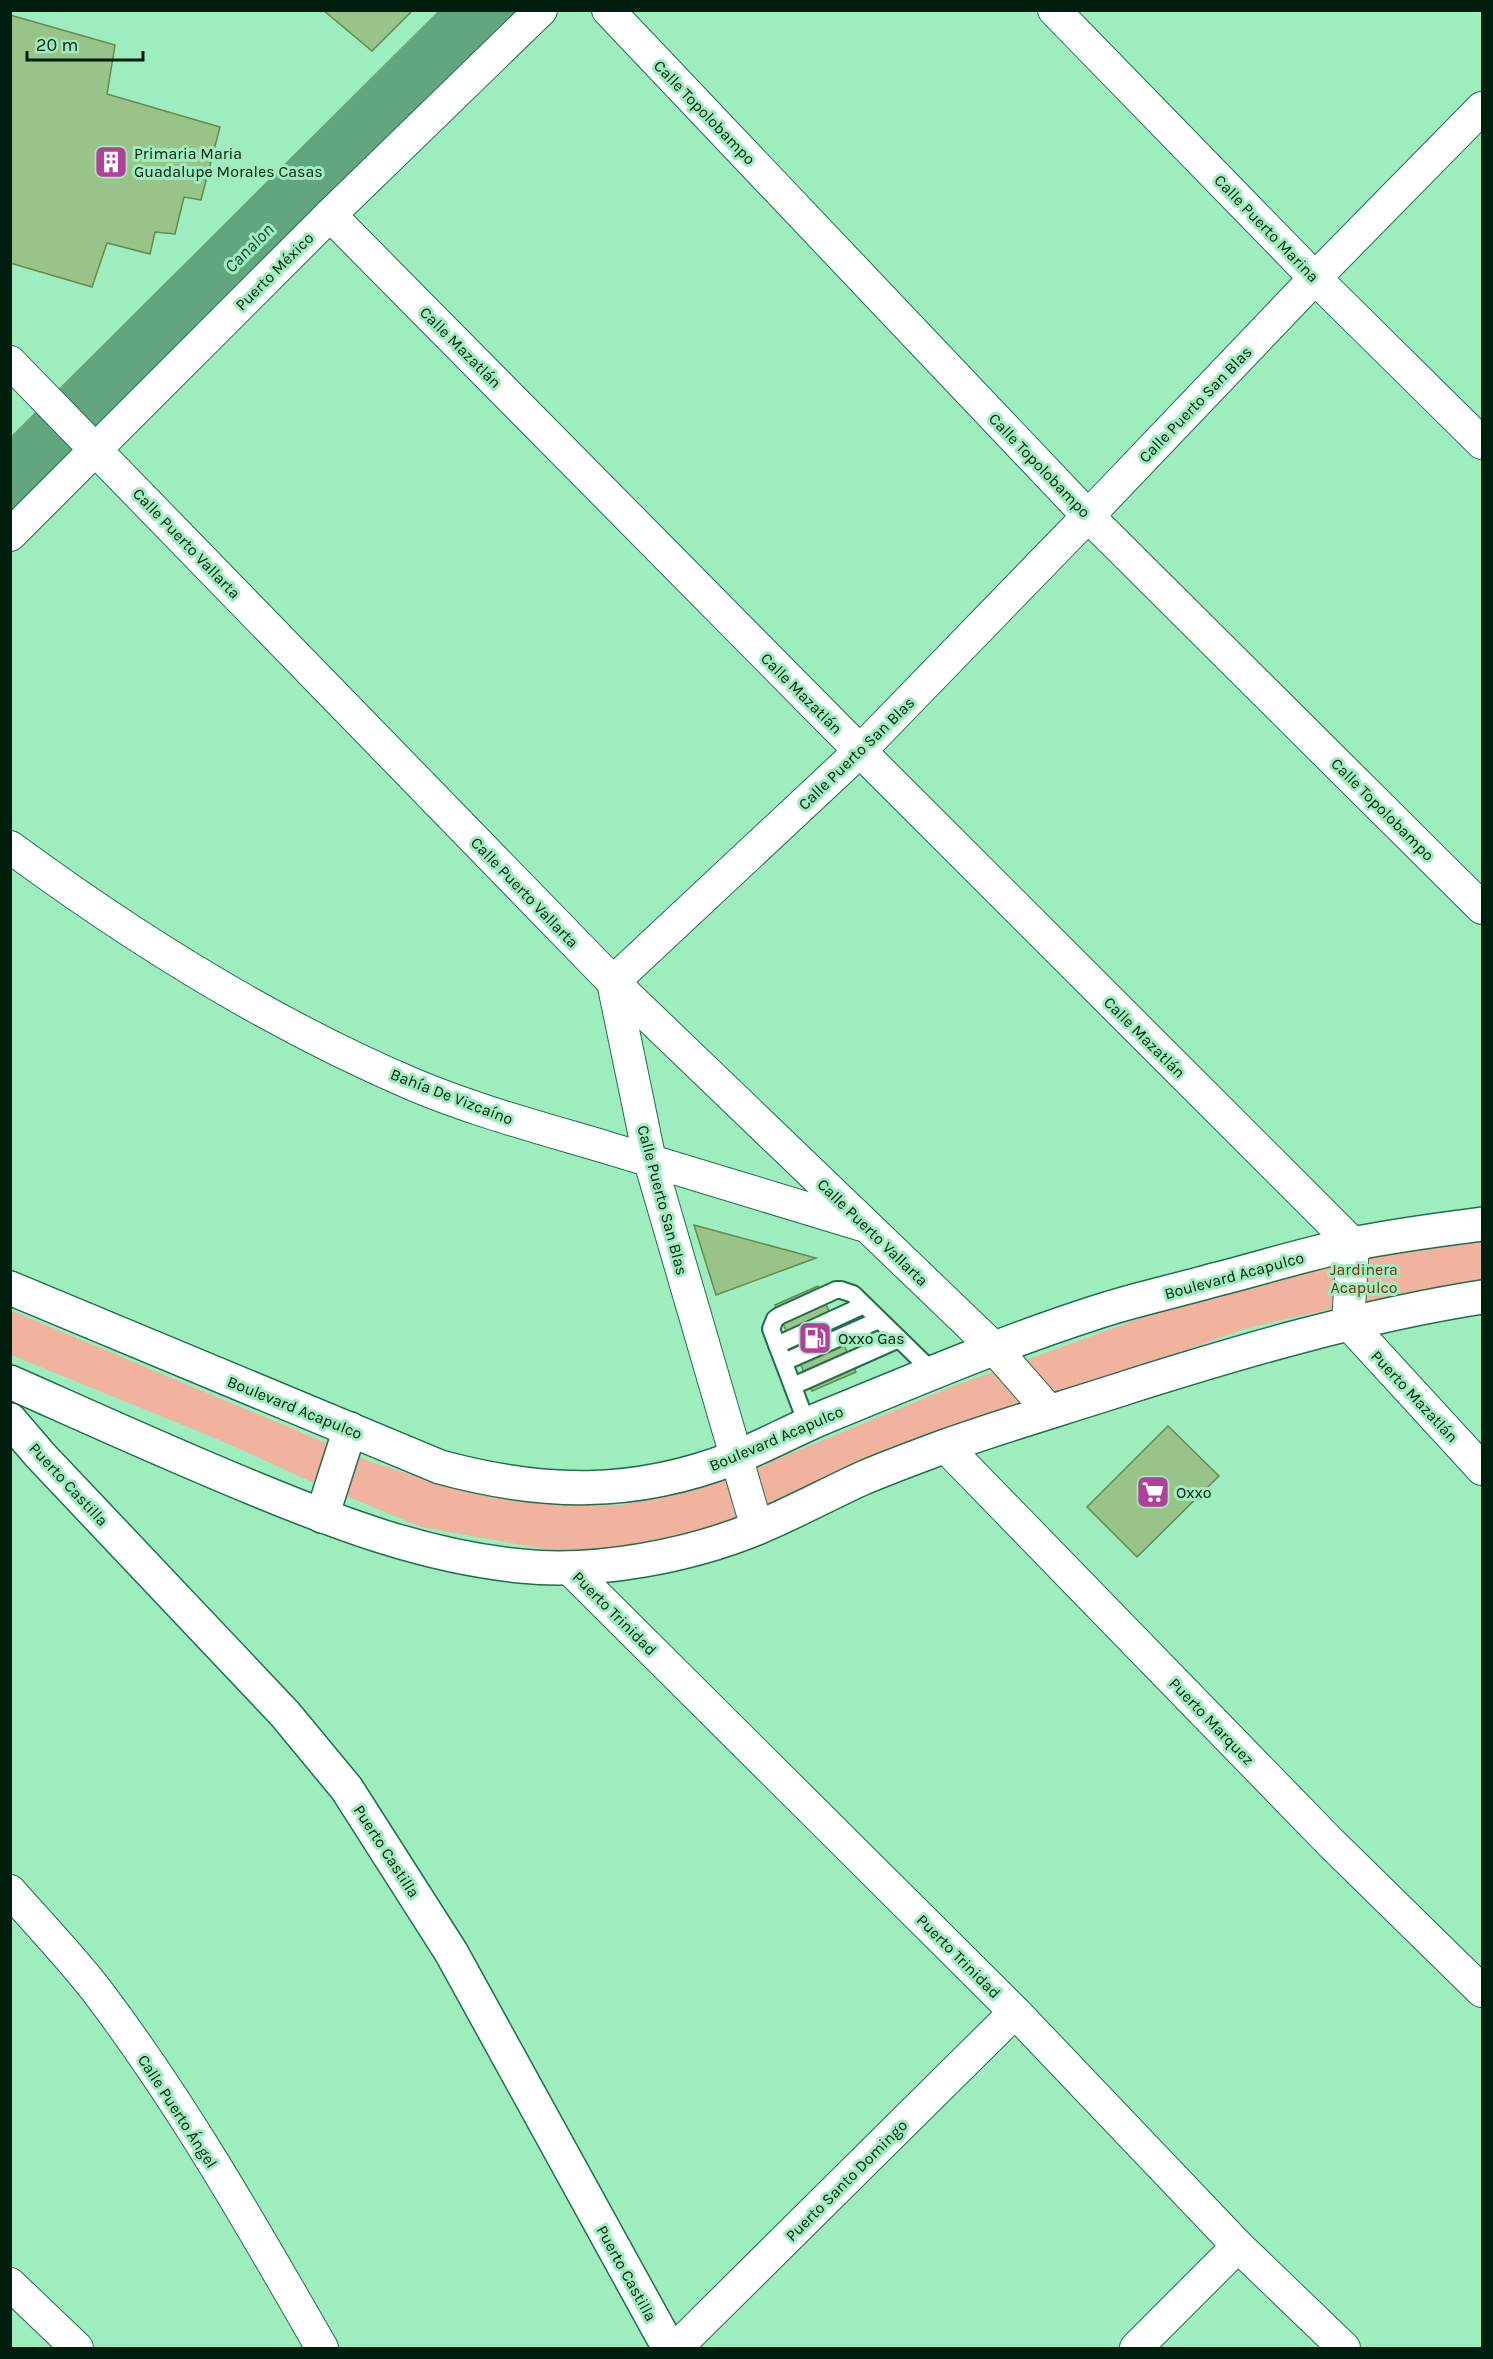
<svg xmlns="http://www.w3.org/2000/svg" width="1493" height="2359" viewBox="0 0 1493 2359" font-family="Karla,sans-serif">
	<style>
		.green { fill: #f1b2a0 }
		.lines { fill: none; stroke-linecap: round; stroke-linejoin: round }
		.river { stroke: #61a67e; stroke-width: 69 }
		.building { fill: #99c489; stroke: #608c4e; stroke-width: 1.5 }
		.service-casing { stroke: #1e7148; stroke-width: 20 }
		.minor-casing { stroke: #1e7148; stroke-width: 34 }
		.tertiary-casing { stroke: #1e7148; stroke-width: 36 }
		.secondary-casing { stroke: #1e7148; stroke-width: 36 }
		.service { stroke: #fff; stroke-width: 16 }
		.minor { stroke: #fff; stroke-width: 32 }
		.tertiary { stroke: #fff; stroke-width: 33 }
		.secondary { stroke: #fff; stroke-width: 33 }
		.labels { text-anchor: middle; stroke-width: 6; stroke-linejoin: round; paint-order: stroke }
		.street-label { font-size: 16px; fill: #001e0e; stroke: #9eedbe }
		.poi-label { font-size: 16px; fill: #001e0e; stroke: #9eedbe; text-anchor: start }
		.park-label { font-size: 16px; fill: #802c10; stroke: #9eedbe }
		.water-label { font-size: 18px; font-style: italic; fill: #12492d; stroke: #9eedbe }
	</style>
	<rect width="100%" height="100%" fill="#9eedbe"/>
	<polygon class="green" points="1482,1240 1482,1284 1347,1305 1244,1329 1089,1385 750,1516 661,1540 604,1549 550,1550 421,1527 303,1478 222,1441 11,1355 10,1310 374,1463 463,1491 512,1501 622,1505 725,1481 951,1387 1240,1282 1361,1254"/>
	<g class="lines">
		<polyline class="river" points="10,486 488,10"/>
	</g>
	<g class="building">
		<polygon points="323,10 413,10 372,51"/>
		<polygon points="10,15 115,45 107,94 220,127 201,200 184,197 175,234 155,232 150,254 107,243 92,287 10,263"/>
		<polygon points="694,1225 816,1258 716,1295"/>
		<polygon points="818,1286 856,1372 812,1391 775,1305"/>
		<polygon points="1168,1426 1219,1476 1137,1557 1087,1507"/>
	</g>
	<g class="lines">
		<g class="service-casing">
			<g id="service">
				<polyline points="777,1345 864,1305"/>
				<polyline points="784,1362 879,1320"/>
				<polyline points="793,1386 899,1339"/>
				<polyline points="807,1424 771,1329 775,1319 779,1316 836,1290 841,1290 853,1294 933,1372"/>
			</g>
		</g>
		<g class="minor-casing">
			<g id="minor">
				<polyline points="608,10 1088,516 1482,908"/>
				<polyline points="1054,10 1315,278 1482,443"/>
				<polyline points="330,215 860,751 1353,1244 1348,1323 1482,1469"/>
				<polyline points="10,362 613,982 994,1348 1050,1412"/>
				<polyline points="10,535 330,215 541,10"/>
				<path d="M10,847C135,939 269,1023 412,1084C473,1110 541,1128 605,1147C691,1173 776,1199 862,1225"/>
				<polyline points="945,1446 1330,1842 1482,1991"/>
				<polyline points="757,1528 650,1161 613,982 860,751 1088,516 1315,278 1482,108"/>
				<polyline points="569,1568 1015,2012 1238,2246 1344,2348"/>
				<path d="M10,1891C39,1924 70,1956 97,1991C182,2103 252,2226 322,2348"/>
				<polyline points="10,2284 77,2348"/>
				<polyline points="676,2348 1015,2012"/>
				<polyline points="1136,2348 1238,2246"/>
			</g>
		</g>
		<g class="tertiary-casing">
			<polyline id="tertiary" points="10,1420 40,1455 285,1714 347,1789 451,1952 669,2348"/>
		</g>
		<g class="secondary-casing">
			<g id="secondary">
				<path d="M10,1288L440,1467C543,1495 634,1497 734,1458C767,1445 797,1428 829,1415C917,1379 1004,1342 1094,1313C1132,1300 1172,1292 1210,1281C1258,1269 1305,1254 1353,1244C1396,1235 1439,1230 1482,1224"/>
				<path d="M10,1382C91,1418 172,1455 253,1488C340,1524 427,1557 521,1566C595,1574 689,1556 757,1528C793,1513 828,1494 863,1478C889,1467 916,1457 943,1447C1004,1425 1067,1407 1128,1387C1245,1350 1362,1316 1482,1297"/>
				<polyline points="322,1516 350,1429"/>
			</g>
		</g>
		<use href="#service" class="service"/>
		<use href="#minor" class="minor"/>
		<use href="#tertiary" class="tertiary"/>
		<use href="#secondary" class="secondary"/>
	</g>
	<defs>
		<g id="building-square" transform="scale(1.725)"><rect x="-9" y="-9" width="18" height="18" rx="4" fill="#b23f99" stroke="#9eedbe"/><path d="M-4-6H4V6H1V3H-1V6H-4ZM-2.5-4.3h1.7v1.8h-1.7ZM.8-4.3h1.7v1.8H.8ZM-2.5-1h1.7V.8h-1.7ZM.8-1h1.7V.8H.8Z" fill="#fff"/></g>
		<g id="fuel-square" transform="scale(1.725)"><rect x="-9" y="-9" width="18" height="18" rx="4" fill="#b23f99" stroke="#9eedbe"/><path d="M-5.5-6h7V0h2V4h1.3V-2.5L3-4.5l.8-.8L6-3V5H2.5V1h-1V6h-7ZM-4.2-4.7v3.2H.2V-4.7Z" fill="#fff"/></g>
		<g id="supermarket-square" transform="scale(1.725)"><rect x="-9" y="-9" width="18" height="18" rx="4" fill="#b23f99" stroke="#9eedbe"/><path d="M-6-5.5h2.5l.6 2H6L4.5 2H-2.5L-4.4-4H-6ZM-1.5 3.2a1.3 1.3 0 1 0 .1 0ZM3 3.2a1.3 1.3 0 1 0 .1 0Z" fill="#fff"/></g>
	</defs>
	<g fill-rule="evenodd">
		<use href="#building-square" x="111" y="162"/>
		<use href="#fuel-square" x="815" y="1338"/>
		<use href="#supermarket-square" x="1153" y="1492"/>
	</g>
	<g class="labels">
		<g class="street-label">
			<text transform="translate(705 112) rotate(46)" y="6">Calle Topolobampo</text>
			<text transform="translate(1267 228) rotate(46)" y="6">Calle Puerto Marina</text>
			<text transform="translate(274 271) rotate(-45)" y="6">Puerto México</text>
			<text transform="translate(461 347) rotate(45)" y="6">Calle Mazatlán</text>
			<text transform="translate(1195 404) rotate(-46)" y="6">Calle Puerto San Blas</text>
			<text transform="translate(1040 465) rotate(46)" y="6">Calle Topolobampo</text>
			<text transform="translate(187 543) rotate(46)" y="6">Calle Puerto Vallarta</text>
			<text transform="translate(802 693) rotate(45)" y="6">Calle Mazatlán</text>
			<text transform="translate(856 753) rotate(-44)" y="6">Calle Puerto San Blas</text>
			<text transform="translate(1383 809) rotate(45)" y="6">Calle Topolobampo</text>
			<text transform="translate(525 892) rotate(46)" y="6">Calle Puerto Vallarta</text>
			<text transform="translate(1145 1037) rotate(45)" y="6">Calle Mazatlán</text>
			<text transform="translate(452 1096) rotate(21)" y="6">Bahía De Vizcaíno</text>
			<text transform="translate(663 1200) rotate(75)" y="6">Calle Puerto San Blas</text>
			<text transform="translate(873 1232) rotate(44)" y="6">Calle Puerto Vallarta</text>
			<text transform="translate(1234 1275) rotate(-15)" y="6">Boulevard Acapulco</text>
			<text transform="translate(1415 1396) rotate(47)" y="6">Puerto Mazatlán</text>
			<text transform="translate(295 1407) rotate(22)" y="6">Boulevard Acapulco</text>
			<text transform="translate(776 1438) rotate(-23)" y="6">Boulevard Acapulco</text>
			<text transform="translate(69 1484) rotate(47)" y="6">Puerto Castilla</text>
			<text transform="translate(615 1613) rotate(45)" y="6">Puerto Trinidad</text>
			<text transform="translate(1212 1721) rotate(46)" y="6">Puerto Marquez</text>
			<text transform="translate(387 1851) rotate(57)" y="6">Puerto Castilla</text>
			<text transform="translate(959 1956) rotate(45)" y="6">Puerto Trinidad</text>
			<text transform="translate(178 2111) rotate(57)" y="6">Calle Puerto Ángel</text>
			<text transform="translate(846 2180) rotate(-45)" y="6">Puerto Santo Domingo</text>
			<text transform="translate(627 2273) rotate(61)" y="6">Puerto Castilla</text>
		</g>
		<g class="poi-label">
			<text x="134" y="159">Primaria Maria<tspan x="134" dy="18">Guadalupe Morales Casas</tspan></text>
			<text x="838" y="1344">Oxxo Gas</text>
			<text x="1176" y="1498">Oxxo</text>
		</g>
		<g class="park-label">
			<text x="1364" y="1275">Jardinera<tspan x="1364" dy="18">Acapulco</tspan></text>
		</g>
		<g class="water-label">
			<text transform="translate(249 248) rotate(-45)" y="6">Canalon</text>
		</g>
	</g>
	<rect width="1493" height="2359" fill="none" stroke="#001e0e" stroke-width="24"/>
	<path d="M27 51v9h116v-9" fill="none" stroke="#001e0e" stroke-width="3"/>
	<text x="36" y="51" font-size="18" fill="#001e0e" stroke="#9eedbe" stroke-width="4.5" paint-order="stroke">20 m</text>
</svg>
